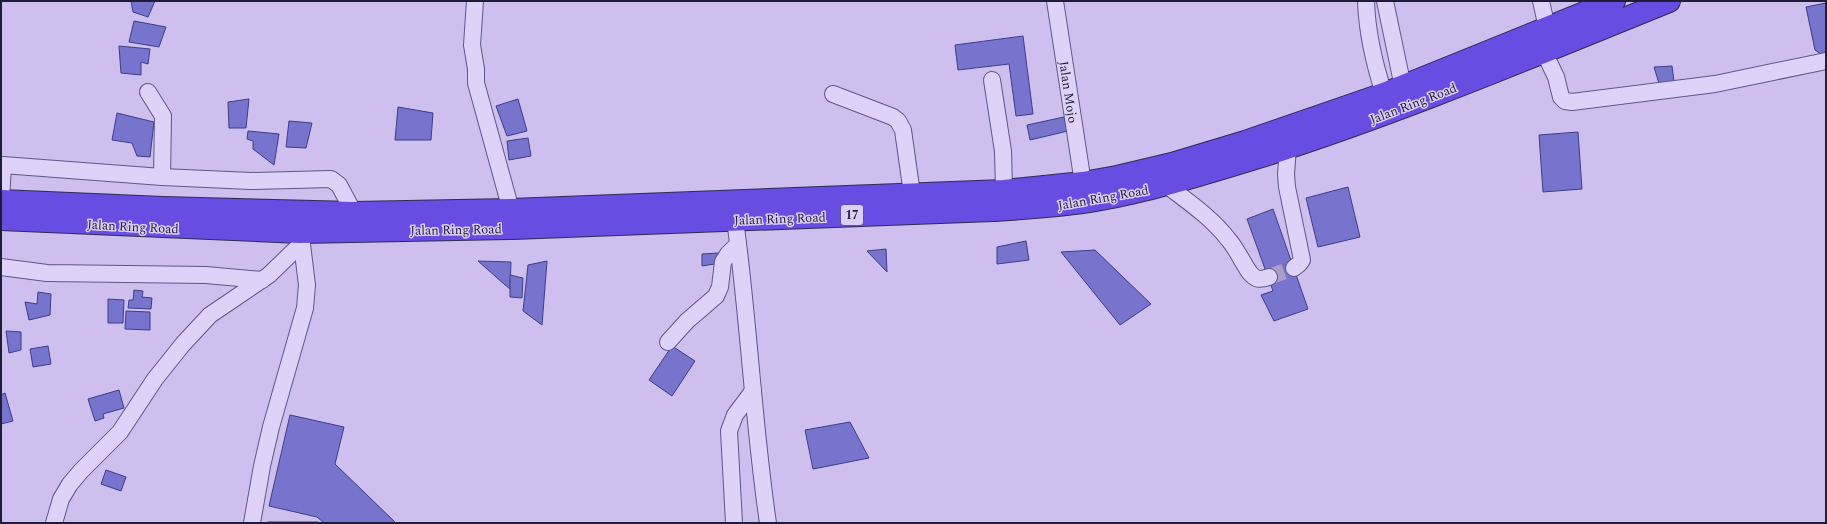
<svg xmlns="http://www.w3.org/2000/svg" width="1827" height="524" viewBox="0 0 1827 524" font-family="Spectral,serif">
	<style>
		.building { fill: #7774ce; stroke: #3d3d87 }
		.lines { fill: none; stroke-linecap: round; stroke-linejoin: round }
		.minor-tunnel { stroke: #ab9ec9; stroke-width: 16; stroke-dasharray: 16 8; stroke-linecap: butt }
		.minor-casing { stroke: #5e5787; stroke-width: 18 }
		.highway-casing { stroke: #2f2c55; stroke-width: 24 }
		.minor { stroke: #dfd2f9; stroke-width: 16 }
		.highway { stroke: #674de1; stroke-width: 22 }
		.labels { text-anchor: middle; stroke-width: 3; stroke-linejoin: round; paint-order: stroke }
		.shield { fill: #dbcff6; stroke: #575270; stroke-width: 1 }
		.shield-label { font-size: 12px; font-weight: bold; fill: #1f1c37 }
		.street-label { font-size: 13px; fill: #1f1c37; stroke: #dbcff6 }
	</style>
	<rect width="100%" height="100%" fill="#cebfee"/>
	<g class="building">
		<polygon points="131,1 155,1 148,17 133,12"/>
		<polygon points="1826,3 1826,53 1821,54 1815,50 1806,7"/>
		<polygon points="134,21 166,27 159,47 129,42"/>
		<polygon points="1023,36 1033,114 1016,116 1009,64 958,70 955,45"/>
		<polygon points="119,46 150,49 148,64 141,62 141,75 121,73"/>
		<polygon points="1672,66 1675,89 1661,90 1654,67"/>
		<polygon points="249,99 246,128 229,128 228,102"/>
		<polygon points="518,99 527,131 507,136 496,106"/>
		<polygon points="398,107 433,113 431,140 395,140"/>
		<polygon points="117,113 154,122 150,157 137,156 132,143 112,140"/>
		<polygon points="1064,117 1068,131 1030,140 1027,125"/>
		<polygon points="289,121 312,123 306,148 286,147"/>
		<polygon points="248,131 279,134 274,165 253,149 253,141 247,139"/>
		<polygon points="1578,132 1582,189 1543,192 1539,135"/>
		<polygon points="528,138 531,156 509,160 507,141"/>
		<polygon points="1348,187 1360,237 1318,247 1306,198"/>
		<polygon points="1273,209 1308,309 1274,321 1261,295 1273,291 1247,219"/>
		<polygon points="1026,241 1029,260 997,264 997,247"/>
		<polygon points="886,249 887,272 867,251"/>
		<polygon points="1095,250 1151,304 1120,325 1061,252"/>
		<polygon points="719,253 721,263 702,266 702,254"/>
		<polygon points="478,261 511,262 510,289 504,284"/>
		<polygon points="547,261 542,325 523,311 528,265"/>
		<polygon points="510,275 523,278 522,298 510,297"/>
		<polygon points="134,290 143,291 142,297 152,298 151,309 128,308 129,300 133,300"/>
		<polygon points="38,292 51,294 50,315 29,320 25,302 37,304"/>
		<polygon points="108,299 124,300 123,323 108,323"/>
		<polygon points="126,311 150,312 150,330 125,329"/>
		<polygon points="6,331 21,332 21,350 9,353"/>
		<polygon points="48,346 51,364 33,367 30,349"/>
		<polygon points="672,346 695,361 672,396 649,380"/>
		<polygon points="119,390 124,408 103,414 104,418 95,421 88,399"/>
		<polygon points="5,393 13,421 1,424 1,395"/>
		<polygon points="290,415 344,427 335,464 396,523 324,523 317,517 269,506"/>
		<polygon points="850,422 869,458 813,469 805,430"/>
		<polygon points="106,470 126,477 121,491 101,484"/>
		<rect x="268" y="522" width="50" height="1"/>
	</g>
	<g class="lines">
		<polyline class="minor-tunnel" points="1269,277 1294,268"/>
		<g class="minor-casing">
			<g id="minor">
				<polyline points="475,1 472,45 476,69 476,83 511,210"/>
				<path id="s1" d="M1055,1L1083,183"/>
				<path d="M1366,1C1367,33 1374,63 1384,94"/>
				<polyline points="1385,1 1403,87"/>
				<polyline points="1541,1 1547,28"/>
				<polyline points="1544,52 1556,77 1561,97 1565,101 1572,102 1715,84 1826,61"/>
				<polyline points="992,80 1003,151 1004,191"/>
				<polyline points="148,92 163,116 162,177"/>
				<polyline points="833,94 893,117 898,121 903,130 912,194"/>
				<polyline points="1288,147 1286,174 1287,187 1302,260 1299,264 1294,268"/>
				<path d="M1165,184C1187,201 1211,217 1228,239C1237,249 1242,262 1250,273C1256,280 1260,280 1269,277"/>
				<polyline points="1,201 3,165 162,177 251,181 331,179 339,185 354,213"/>
				<path d="M735,220C749,321 753,422 768,523"/>
				<polyline points="1,267 47,273 206,275 262,280"/>
				<polyline points="668,342 687,321 716,296 720,287 723,262 728,254 738,244"/>
				<polyline points="54,523 61,499 70,484 81,471 120,432 155,379 183,344 210,315 269,275 301,244"/>
				<polyline points="252,523 262,466 271,427 305,308 307,285 301,236"/>
				<polyline points="734,523 729,431 735,415 753,391"/>
			</g>
		</g>
		<g class="highway-casing">
			<g id="highway">
				<polyline points="1,201 163,208 354,213 511,210 1004,191 1083,183 1117,177 1172,164 1245,142 1384,94 1614,1"/>
				<path d="M1,219L300,232L513,228L993,210C1027,208 1062,206 1096,200C1153,190 1209,172 1265,155C1403,111 1535,55 1669,1"/>
			</g>
		</g>
		<use href="#minor" class="minor"/>
		<use href="#highway" class="highway"/>
	</g>
	<g class="labels">
		<rect class="shield" x="841" y="205" width="22" height="20" rx="3"/>
		<g class="shield-label">
			<text x="852" y="219">17</text>
		</g>
		<g class="street-label">
			<text dy="5" stroke="none"><textPath href="#s1" startOffset="92">Jalan Mojo</textPath></text>
			<text transform="translate(1413 103) rotate(-21)" y="5">Jalan Ring Road</text>
			<text transform="translate(1103 197) rotate(-10)" y="5">Jalan Ring Road</text>
			<text transform="translate(780 218) rotate(-2)" y="5">Jalan Ring Road</text>
			<text transform="translate(133 226) rotate(3)" y="5">Jalan Ring Road</text>
			<text transform="translate(456 229) rotate(-1)" y="5">Jalan Ring Road</text>
		</g>
	</g>
	<rect width="1827" height="524" fill="none" stroke="#1f1c37" stroke-width="4"/>
</svg>
